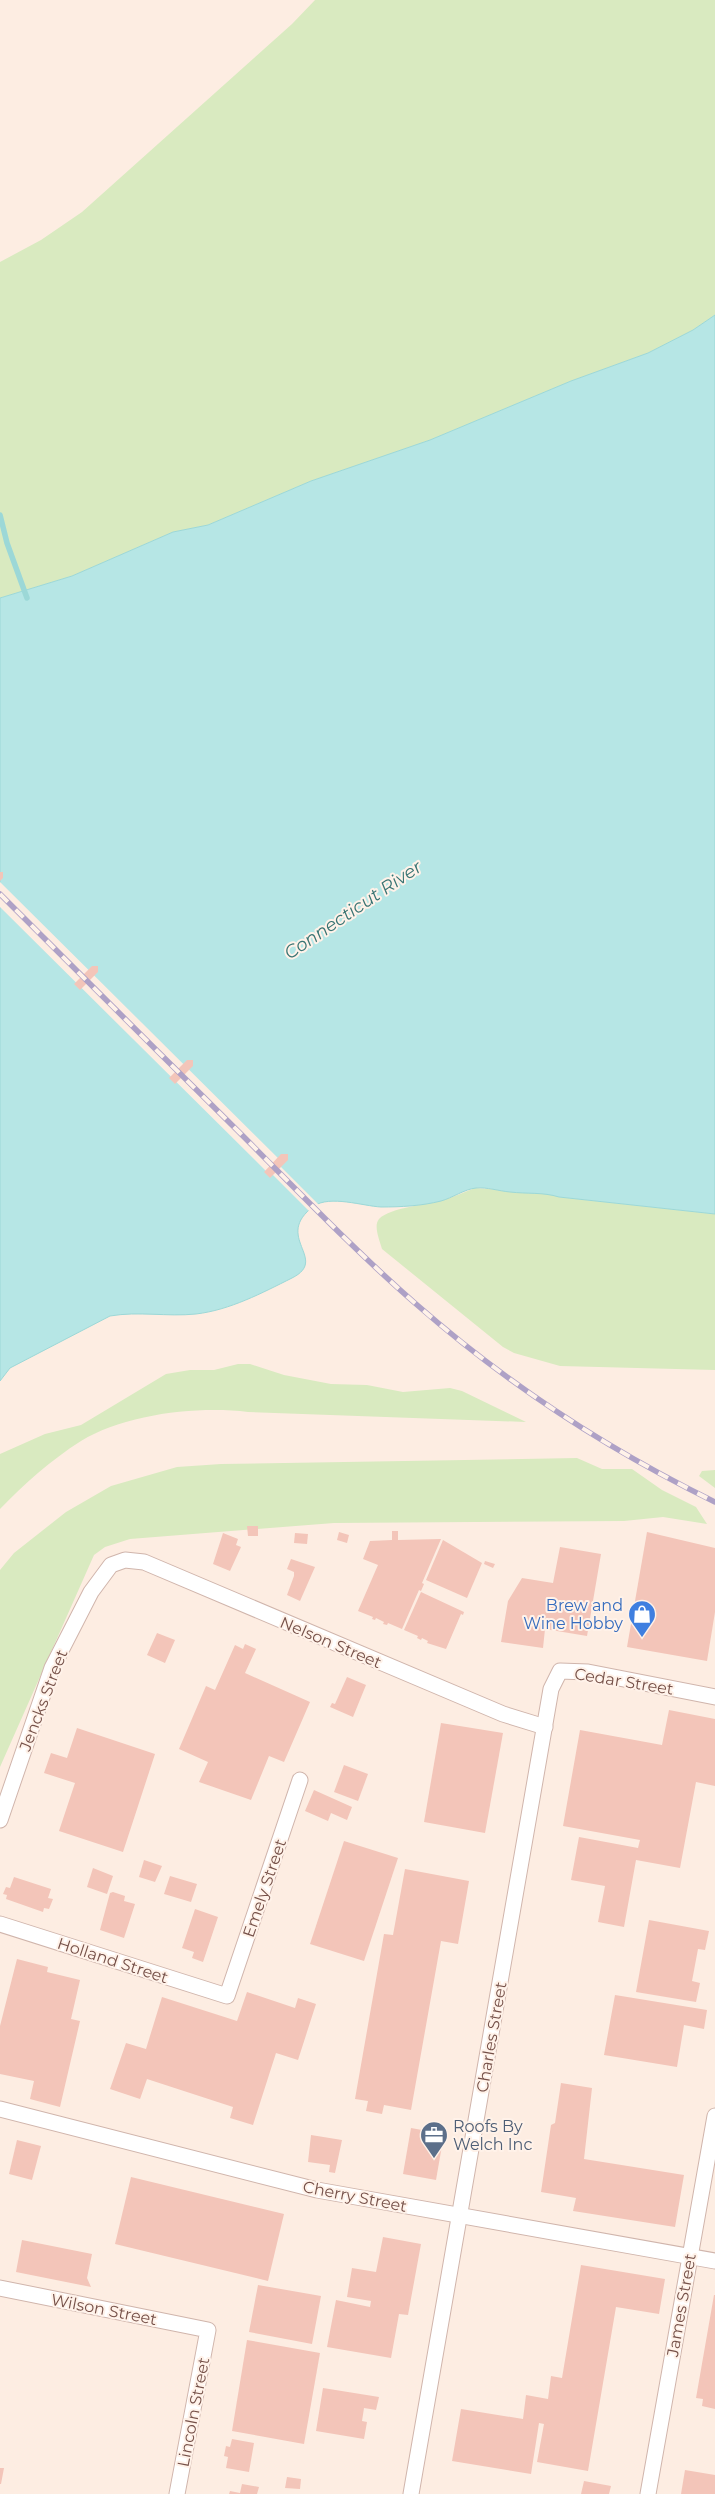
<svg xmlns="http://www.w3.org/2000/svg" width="715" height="2494" viewBox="0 0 715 2494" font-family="Montserrat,sans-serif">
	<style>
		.green { fill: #d9eac0 }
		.water { fill: #b6e6e5; stroke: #9cd8d7 }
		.pier { fill: #fdede2 }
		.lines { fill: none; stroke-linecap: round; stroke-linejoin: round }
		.stream { stroke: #9cd8d7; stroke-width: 5.5 }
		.building { fill: #f3c5b9 }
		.street-casing { stroke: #d0b5ac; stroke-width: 17 }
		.street { stroke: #fff; stroke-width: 15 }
		.rail-casing { stroke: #aea1c6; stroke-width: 5.5 }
		.rail { stroke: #fff2e9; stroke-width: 4; stroke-dasharray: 11; stroke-linecap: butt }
		.labels { text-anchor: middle; stroke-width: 4; stroke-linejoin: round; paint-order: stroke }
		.shop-label { font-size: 16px; fill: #366cbe; stroke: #fff2e9; text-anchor: end }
		.street-label { font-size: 16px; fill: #755048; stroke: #fff2e9 }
		.service-label { font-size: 16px; fill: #4e5e75; stroke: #fff2e9; text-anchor: start }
		.water-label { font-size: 18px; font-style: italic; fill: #397473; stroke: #fff2e9 }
	</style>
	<rect width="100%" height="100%" fill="#fdede2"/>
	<g class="green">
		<polygon points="315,0 715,0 715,315 693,330 648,353 571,381 430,440 311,481 208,525 173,532 72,576 0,598 0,262 41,240 82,212 292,24"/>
		<path d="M475,1188L547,1193L559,1197L715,1214V1370L560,1366L514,1353L503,1347L382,1249C380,1241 373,1226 379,1219C391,1207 427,1205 442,1200C454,1197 464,1192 475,1188Z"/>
		<path d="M238,1364H250L284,1375L331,1384L367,1385L403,1392L450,1388L462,1391L526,1422L248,1412C197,1406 126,1414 81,1441C51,1460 24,1484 0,1509V1454L45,1434L81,1425L166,1374L190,1370H214Z"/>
		<polygon points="577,1458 602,1469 632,1469 662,1490 696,1507 707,1524 663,1517 624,1521 334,1523 130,1539 105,1547 94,1555 0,1767 0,1570 14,1553 66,1512 111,1486 177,1467 221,1464"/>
		<polygon points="715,1470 715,1488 699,1476 702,1471"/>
	</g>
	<path class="water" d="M715,315V1214L559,1197C543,1192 527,1194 510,1192C499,1191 487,1187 476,1188C465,1189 452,1198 441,1201C421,1206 401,1207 381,1207C363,1206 330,1195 314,1206C272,1237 330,1259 292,1278C262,1293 230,1310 196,1314C167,1317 139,1311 110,1316L10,1368L0,1381V598L72,576L173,532L208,525L311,481L430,440L571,381L648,353L693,330Z"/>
	<polygon class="pier" points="0,882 282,1162 279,1165 320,1206 311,1213 271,1173 269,1174 0,907"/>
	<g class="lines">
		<polyline class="stream" points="0,515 7,543 27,598"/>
	</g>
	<g class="building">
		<polygon points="0,872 3,872 3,878 0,881"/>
		<polygon points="92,966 98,966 98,972 80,990 74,984"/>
		<polygon points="187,1060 193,1060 193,1066 175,1084 169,1078"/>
		<polygon points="281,1154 288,1154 288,1160 270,1178 264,1172"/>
		<polygon points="247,1526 258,1526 258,1536 248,1536"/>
		<polygon points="392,1531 398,1531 398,1540 441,1539 422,1583 424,1584 421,1591 419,1590 402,1629 388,1623 387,1625 383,1624 384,1622 376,1618 375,1620 372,1619 373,1617 358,1611 378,1565 363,1559 370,1541 392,1540"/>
		<polygon points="339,1532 349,1535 347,1543 337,1540"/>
		<polygon points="647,1532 715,1548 715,1612 707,1661 627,1647"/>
		<polygon points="223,1533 238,1539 236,1545 241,1547 230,1571 213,1564"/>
		<polygon points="295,1533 308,1534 307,1544 294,1543"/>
		<polygon points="443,1540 482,1563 467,1598 426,1580"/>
		<polygon points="560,1547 601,1554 587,1636 545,1629 543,1648 501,1642 508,1601 522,1578 553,1583"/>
		<polygon points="291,1559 315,1567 300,1601 287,1595 294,1576 294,1572 287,1569"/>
		<polygon points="485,1561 495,1564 493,1568 484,1564"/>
		<polygon points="421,1592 464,1612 463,1615 461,1614 446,1649 427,1643 428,1641 422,1638 421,1640 417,1638 418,1636 404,1630"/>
		<polygon points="157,1633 175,1640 165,1663 147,1655"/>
		<polygon points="245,1644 256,1649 245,1673 310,1702 284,1762 269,1756 251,1800 199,1782 208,1762 179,1749 206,1686 215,1690 235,1645 243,1649"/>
		<polygon points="347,1677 366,1685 353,1717 330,1707 332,1703 335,1704"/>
		<polygon points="669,1710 715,1719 715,1786 696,1782 680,1868 636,1860 624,1927 598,1922 605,1886 571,1880 579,1837 638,1848 640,1840 563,1826 580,1730 662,1745"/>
		<polygon points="441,1723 503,1733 485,1833 424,1822"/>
		<polygon points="77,1728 155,1754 123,1852 59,1831 75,1783 44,1773 51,1753 67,1758"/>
		<polygon points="344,1765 368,1774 358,1801 334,1792"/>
		<polygon points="314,1790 352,1807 347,1820 331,1813 328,1821 305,1811"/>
		<polygon points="344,1841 398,1858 364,1961 310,1944"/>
		<polygon points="144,1860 162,1866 155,1882 139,1877"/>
		<polygon points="93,1868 113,1876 107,1894 87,1887"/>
		<polygon points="405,1869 469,1881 458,1944 441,1941 411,2110 384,2105 382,2114 366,2111 368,2101 355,2099 384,1934 393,1935"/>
		<polygon points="170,1876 197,1884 191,1902 164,1894"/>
		<polygon points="14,1877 51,1889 48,1898 53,1899 49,1909 44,1908 43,1912 6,1899 7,1895 3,1894 6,1887 10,1888"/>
		<polygon points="113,1892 125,1896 124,1901 135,1904 124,1938 100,1930 110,1893"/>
		<polygon points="195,1909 218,1917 203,1962 192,1958 194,1952 182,1948"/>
		<polygon points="649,1920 709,1931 705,1950 698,1949 692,1981 700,1983 696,2002 636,1992"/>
		<polygon points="17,1959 48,1967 47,1972 80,1980 71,2019 80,2021 60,2107 30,2099 34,2081 0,2074 0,2026"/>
		<polygon points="247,1992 295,2008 298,1998 316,2004 298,2060 276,2053 253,2125 230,2118 233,2107 147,2079 140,2099 110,2089 126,2043 146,2049 162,1997 237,2021"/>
		<polygon points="615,1995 707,2010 704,2029 684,2025 677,2067 604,2055"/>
		<polygon points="561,2083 592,2088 584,2159 684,2175 675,2227 573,2211 576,2198 541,2192 551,2125 555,2123"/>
		<polygon points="411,2128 444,2134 436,2180 403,2174"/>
		<polygon points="311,2135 342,2140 335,2173 329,2172 330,2165 308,2162"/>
		<polygon points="17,2140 41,2146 32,2180 9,2174"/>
		<polygon points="131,2177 284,2214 268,2281 115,2244"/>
		<polygon points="383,2237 421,2244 408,2315 399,2314 391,2358 327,2347 336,2300 370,2307 371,2301 347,2297 352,2268 376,2272"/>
		<polygon points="22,2240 92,2254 87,2278 91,2287 16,2272"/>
		<polygon points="581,2265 665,2279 659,2314 616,2307 588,2471 537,2462 544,2424 539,2423 531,2474 452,2461 461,2409 523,2419 526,2395 548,2399 551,2376 562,2378"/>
		<polygon points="258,2285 321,2296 312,2344 249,2332"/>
		<polygon points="714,2295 715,2295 715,2409 702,2406 703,2399 696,2398"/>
		<polygon points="247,2340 320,2353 304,2444 232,2431"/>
		<polygon points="323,2388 379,2397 376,2410 364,2408 362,2421 367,2422 364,2439 316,2431"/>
		<polygon points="232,2439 254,2443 249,2472 226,2468 228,2457 224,2456 226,2446 230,2447"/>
		<polygon points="0,2468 4,2468 1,2484 0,2484"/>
		<polygon points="685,2470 715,2475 715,2494 681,2494"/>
		<polygon points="287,2477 301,2479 300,2489 285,2488"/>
		<polygon points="584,2481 611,2486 609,2494 581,2494"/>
		<polygon points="242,2484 259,2487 257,2494 229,2494 230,2491 240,2493"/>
	</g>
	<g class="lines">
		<g class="street-casing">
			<g id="street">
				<polyline points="0,1820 52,1668 91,1592 111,1565 125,1560 144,1562 503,1714 545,1727"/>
				<polyline points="0,1924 227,1996 300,1780"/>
				<polyline points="0,2109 317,2190 715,2261"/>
				<polyline points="0,2288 208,2330 177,2494"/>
				<polyline points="411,2494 551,1689 560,1671 588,1672 715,1697"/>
				<polyline points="648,2494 715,2116"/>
			</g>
		</g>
		<use href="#street" class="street"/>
		<g class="rail-casing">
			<path id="rail" d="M0,894C80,974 159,1053 239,1132C297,1190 354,1250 416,1304C506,1383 607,1449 715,1502"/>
		</g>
		<use href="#rail" class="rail"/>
	</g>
	<defs>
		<g id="shop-pin" transform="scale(1.4375)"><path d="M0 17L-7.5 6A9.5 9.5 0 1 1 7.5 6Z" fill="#3f7fe0" stroke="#fff2e9"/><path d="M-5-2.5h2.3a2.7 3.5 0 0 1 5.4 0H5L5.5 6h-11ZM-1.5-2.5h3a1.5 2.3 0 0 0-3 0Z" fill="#fff"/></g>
		<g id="office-pin" transform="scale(1.4375)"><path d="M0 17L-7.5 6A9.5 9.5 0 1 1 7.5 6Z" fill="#5c6f8a" stroke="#fff2e9"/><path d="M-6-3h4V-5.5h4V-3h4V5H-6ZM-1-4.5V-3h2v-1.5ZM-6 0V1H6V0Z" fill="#fff"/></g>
	</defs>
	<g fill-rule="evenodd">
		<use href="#shop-pin" x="642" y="1614"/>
		<use href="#office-pin" x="434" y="2135"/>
	</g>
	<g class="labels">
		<g class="shop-label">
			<text x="623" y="1611">Brew and<tspan x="623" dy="18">Wine Hobby</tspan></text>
		</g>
		<g class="street-label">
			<text transform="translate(331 1642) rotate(23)" y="6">Nelson Street</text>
			<text transform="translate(624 1681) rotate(9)" y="6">Cedar Street</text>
			<text transform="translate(43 1700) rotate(-69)" y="6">Jencks Street</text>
			<text transform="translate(264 1888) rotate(-71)" y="6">Emely Street</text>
			<text transform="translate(113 1960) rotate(18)" y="6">Holland Street</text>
			<text transform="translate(491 2037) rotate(-80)" y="6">Charles Street</text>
			<text transform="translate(355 2196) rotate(11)" y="6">Cherry Street</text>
			<text transform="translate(681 2305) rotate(-80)" y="6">James Street</text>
			<text transform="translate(104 2309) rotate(11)" y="6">Wilson Street</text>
			<text transform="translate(193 2412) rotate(-79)" y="6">Lincoln Street</text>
		</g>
		<g class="service-label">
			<text x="453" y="2132">Roofs By<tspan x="453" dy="18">Welch Inc</tspan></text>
		</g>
		<g class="water-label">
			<text transform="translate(353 910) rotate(-34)" y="6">Connecticut River</text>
		</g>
	</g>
</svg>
